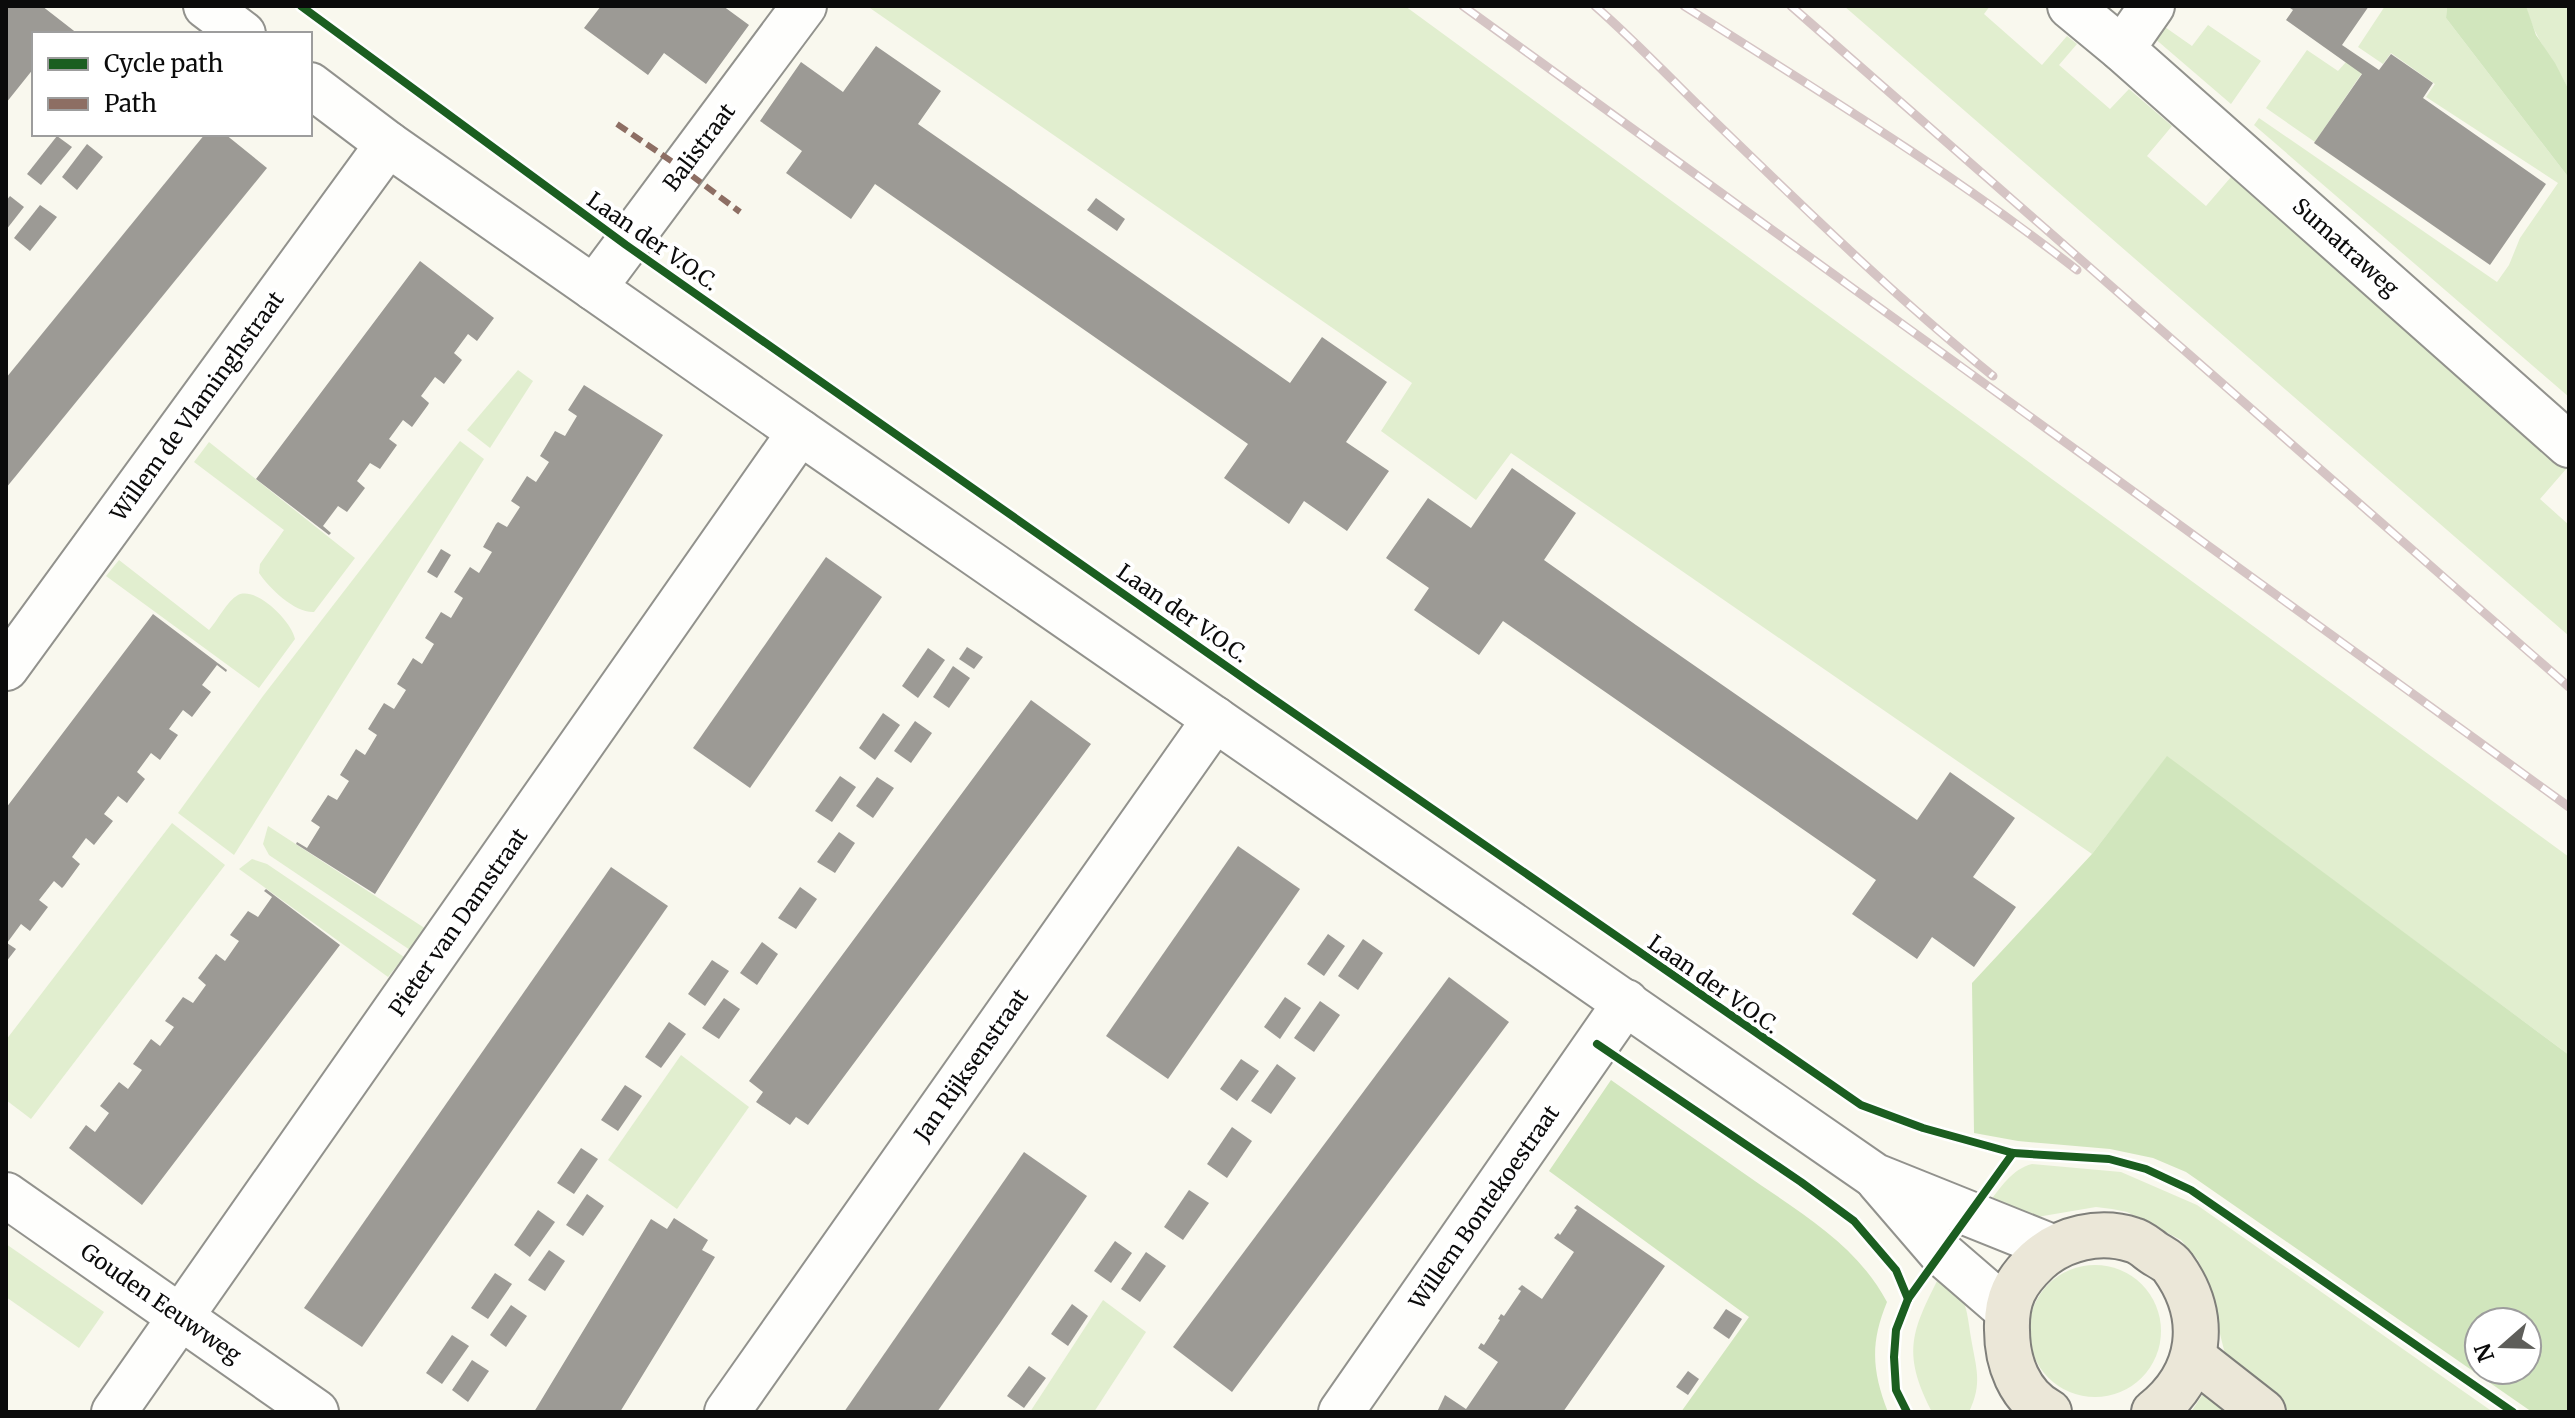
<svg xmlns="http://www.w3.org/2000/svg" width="2575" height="1418" viewBox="0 0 2575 1418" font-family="Merriweather,serif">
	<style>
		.green { fill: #e1eecf }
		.forest { fill: #d1e6bd; fill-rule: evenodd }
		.building { fill: #9c9a95 }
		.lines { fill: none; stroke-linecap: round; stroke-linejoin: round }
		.minor-casing { stroke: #92928d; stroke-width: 48 }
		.major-casing { stroke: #7f7f7a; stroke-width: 48 }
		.minor { stroke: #fefefc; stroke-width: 44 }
		.major { stroke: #ebe7d8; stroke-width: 44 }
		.rail-casing { stroke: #d5c4c4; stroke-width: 9 }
		.rail { stroke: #fff; stroke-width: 6; stroke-dasharray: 18; stroke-linecap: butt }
		.quiet { stroke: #8d6e63; stroke-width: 6; stroke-dasharray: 12 6; stroke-linecap: butt }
		.cycleway-casing { stroke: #fff; stroke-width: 13 }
		.cycleway { stroke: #1b5e20; stroke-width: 8 }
		.labels { text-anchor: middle; stroke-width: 8; stroke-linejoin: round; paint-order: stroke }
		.street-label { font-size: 22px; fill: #0b0b0b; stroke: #fff }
	</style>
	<rect width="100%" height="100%" fill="#f9f8ee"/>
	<g class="green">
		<polygon points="867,6 1405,6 2569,857 2569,1055 2167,757 2092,854 1511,453 1476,500 1381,431 1412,383"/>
		<polygon points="1844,6 1990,6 1984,14 2042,65 2067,36 2077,44 2059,65 2110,109 2129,89 2172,126 2147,156 2206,206 2231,177 2567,468 2540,499 2569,525 2569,636"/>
		<polygon points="2385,6 2447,6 2446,18 2569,178 2569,397 2254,125 2259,118 2497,282 2509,265 2520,238 2558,183 2426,97 2435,84 2391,53 2383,64 2358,47"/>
		<path d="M2526,6H2569V90C2555,62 2533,37 2526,6Z"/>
		<polygon points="2162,25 2192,46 2208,25 2261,61 2231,104 2153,37"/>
		<polygon points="2307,50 2338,71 2346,62 2362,73 2315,142 2266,108"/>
		<polygon points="518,370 533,381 490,448 467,430"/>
		<polygon points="460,441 484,459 234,855 178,813 263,696"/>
		<path d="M209,442L355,558L314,612C295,613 270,589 259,573L260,564L284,530L194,462Z"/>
		<path d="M119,560L209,630C218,620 227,601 238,595C257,586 292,622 295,639L259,688L106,576Z"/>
		<polygon points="172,823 225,865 31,1119 6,1100 6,1040"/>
		<polygon points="268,826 426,929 410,950 269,855 263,844"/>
		<polygon points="252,859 267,864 404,957 388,977 239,869"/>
		<polygon points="681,1055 749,1107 677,1209 608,1160"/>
		<path d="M2032,1164L2121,1172L2197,1205L2493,1412H2287L2246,1384L2225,1354L2206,1278L2198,1260L2181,1240L2127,1212L2112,1209L2096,1207L2037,1217L1988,1204C2000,1188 2012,1169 2032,1164Z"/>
		<polygon points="6,1244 104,1312 79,1348 6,1297"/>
		<circle cx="2095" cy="1331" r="66"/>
		<path d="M1942,1271C1966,1299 1966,1303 1971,1338C1976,1368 1983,1383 1969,1412H1932C1900,1350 1913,1329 1942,1271Z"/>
		<polygon points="1103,1300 1146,1332 1094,1412 1030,1412"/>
		<polygon points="2205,1391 2236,1412 2191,1412"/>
	</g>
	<g class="forest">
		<polygon points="2447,6 2526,6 2536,35 2555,63 2569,90 2569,178 2446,18"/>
		<path d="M2167,756L2569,1055V1412H2532L2186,1172L2153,1158L2110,1149L2018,1141L1974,1133L1972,983L2092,854ZM2479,1322H2527V1370H2479Z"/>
		<path d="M1611,1080C1655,1111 1699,1142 1742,1172C1797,1211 1855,1242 1887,1302C1870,1343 1872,1371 1888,1412H1681L1749,1317L1549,1171Z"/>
	</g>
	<g class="building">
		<polygon points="6,6 42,6 78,34 34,34 34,68 6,103"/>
		<polygon points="601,6 723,6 749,25 706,84 664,53 648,75 584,28"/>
		<polygon points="2287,6 2369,6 2342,45 2379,70 2391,54 2433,83 2423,98 2546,184 2490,265 2314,143 2362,74 2286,20 2293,10"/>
		<polygon points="876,46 941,91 918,124 1290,383 1322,337 1387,382 1346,442 1389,471 1347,531 1304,501 1289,524 1224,478 1248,444 875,184 851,219 786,173 802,151 760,121 801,62 843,92"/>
		<polygon points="205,134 225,134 267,168 6,488 6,378"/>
		<polygon points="57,136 72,147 41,185 27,174"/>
		<polygon points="87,144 103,157 77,190 62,177"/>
		<polygon points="10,196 24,207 6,230 6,201"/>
		<polygon points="1096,198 1125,219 1117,231 1087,210"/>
		<polygon points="40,205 57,217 30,251 14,238"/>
		<polygon points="420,261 494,318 477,341 468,334 454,353 462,360 444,384 435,377 421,396 429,403 428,405 412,427 403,420 389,439 397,445 380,469 370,463 357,481 365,488 347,512 338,506 323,526 331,533 329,535 256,479"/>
		<polygon points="584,385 663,435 375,894 296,844 297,842 307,848 320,827 311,821 328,795 337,800 349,781 340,775 356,749 365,755 377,735 368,729 384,703 394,709 406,690 397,684 413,658 422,664 434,644 425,638 441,612 451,618 463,598 454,592 470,567 479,573 492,552 483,547 496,524 498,522 507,527 520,507 511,501 527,476 536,482 549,462 540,456 555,431 565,436 577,416 568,410"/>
		<polygon points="1512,468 1576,513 1544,560 1636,625 1917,820 1950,772 2015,818 1973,877 2016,907 1974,967 1932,937 1917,959 1852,914 1876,880 1503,621 1479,655 1414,610 1429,588 1386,558 1428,498 1471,528"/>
		<polygon points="441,549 451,555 437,578 427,572"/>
		<polygon points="826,557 882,597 750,788 693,748"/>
		<polygon points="153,614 227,670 226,672 217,665 202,685 211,692 192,717 183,710 169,729 178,735 160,760 151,753 137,772 145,779 129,800 127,803 118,796 104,814 113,821 94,845 86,838 72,857 80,864 64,886 62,888 54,881 39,900 48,907 30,931 21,924 7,943 16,949 6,962 6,808"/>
		<polygon points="967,647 983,657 974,669 959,659"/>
		<polygon points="928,648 945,660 918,698 902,686"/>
		<polygon points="953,666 970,678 949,708 933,697"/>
		<polygon points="1031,700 1091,744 808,1125 796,1117 790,1125 756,1102 763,1092 749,1081"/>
		<polygon points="883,713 900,725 875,760 859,748"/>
		<polygon points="915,721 932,733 911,763 894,751"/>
		<polygon points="840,776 856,787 832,822 815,811"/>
		<polygon points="877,777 894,788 873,818 856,806"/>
		<polygon points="839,832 855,843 835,873 817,862"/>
		<polygon points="1238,846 1300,889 1168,1079 1106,1036"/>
		<polygon points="611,867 668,906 362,1347 304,1308"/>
		<polygon points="800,887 817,899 796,929 778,918"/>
		<polygon points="266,889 340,945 142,1205 69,1148 86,1125 95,1132 109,1113 100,1106 119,1082 128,1089 142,1070 133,1064 151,1039 160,1046 174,1027 165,1021 183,997 193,1003 206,985 198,978 216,954 225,961 239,941 230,935 248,911 258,917 272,897 264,891"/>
		<polygon points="1328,934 1345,946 1324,976 1307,964"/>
		<polygon points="1363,939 1383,953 1358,990 1338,976"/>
		<polygon points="762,942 778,954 757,985 740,973"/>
		<polygon points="712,960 729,971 705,1006 688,994"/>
		<polygon points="1449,977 1509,1022 1232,1392 1173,1347"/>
		<polygon points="1285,997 1301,1008 1280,1039 1264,1027"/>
		<polygon points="724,998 740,1009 719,1039 702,1028"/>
		<polygon points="1320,1001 1340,1015 1314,1052 1294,1038"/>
		<polygon points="669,1022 686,1034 661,1068 645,1057"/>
		<polygon points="1241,1059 1259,1071 1237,1101 1220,1089"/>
		<polygon points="1277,1064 1296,1078 1271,1114 1251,1101"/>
		<polygon points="625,1085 642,1096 618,1131 601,1120"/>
		<polygon points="1232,1127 1252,1141 1227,1178 1207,1164"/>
		<polygon points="581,1148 598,1159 574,1194 557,1183"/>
		<polygon points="1024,1152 1087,1196 1000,1323 937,1412 844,1412"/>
		<polygon points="1189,1190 1209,1203 1183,1240 1164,1227"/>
		<polygon points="587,1194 604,1206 583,1236 566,1225"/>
		<polygon points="1577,1205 1665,1266 1563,1412 1437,1412 1445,1395 1466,1409 1498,1362 1478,1348 1481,1343 1484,1345 1500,1320 1498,1319 1501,1314 1504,1316 1521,1291 1518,1289 1522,1285 1542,1299 1574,1252 1554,1238 1558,1233 1560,1235 1577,1210 1574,1208"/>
		<polygon points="538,1210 555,1222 530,1257 514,1245"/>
		<polygon points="674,1218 708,1240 702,1250 715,1257 620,1412 534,1412 651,1219 667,1229"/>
		<polygon points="1115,1241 1132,1253 1111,1283 1094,1271"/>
		<polygon points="549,1250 565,1261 545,1291 528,1280"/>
		<polygon points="1146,1252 1166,1266 1140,1302 1121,1289"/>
		<polygon points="495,1273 512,1284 488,1319 471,1308"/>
		<polygon points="1072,1304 1088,1316 1068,1346 1051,1334"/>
		<polygon points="511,1305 527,1316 506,1347 490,1335"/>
		<polygon points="1726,1309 1742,1319 1729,1339 1713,1328"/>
		<polygon points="452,1335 469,1346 442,1384 426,1373"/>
		<polygon points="472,1360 489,1371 468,1402 452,1390"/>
		<polygon points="1029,1366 1046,1378 1024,1408 1007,1396"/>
		<polygon points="1688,1371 1699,1379 1688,1395 1676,1387"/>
	</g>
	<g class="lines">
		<g class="minor-casing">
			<g id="minor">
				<polyline points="206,6 243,34"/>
				<polyline points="2070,6 2122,49 2569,445"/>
				<polyline points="2122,49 2152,6"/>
				<polyline points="310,85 388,144 800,432 1875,1176 2052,1247"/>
				<polyline points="594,288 804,6"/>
				<polyline points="6,668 388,144"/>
				<polyline points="1879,1181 1941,1253 2006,1309"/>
				<polyline points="6,1195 316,1412"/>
				<polyline points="114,1412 800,432"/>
				<polyline points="727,1412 1215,719"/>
				<polyline points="1341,1412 1626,1002"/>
			</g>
		</g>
		<g class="major-casing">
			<g id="major">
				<polyline points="2194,1358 2263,1412"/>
				<path d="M2049,1412C2019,1396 2007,1362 2007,1330C2006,1299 2015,1282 2037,1261C2062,1238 2100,1229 2133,1240C2141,1242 2148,1249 2154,1253C2160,1257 2169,1261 2173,1267C2209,1317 2202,1374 2154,1412"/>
			</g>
		</g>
		<use href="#minor" class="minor"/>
		<use href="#major" class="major"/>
		<g class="rail-casing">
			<g id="rail">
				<polyline points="1463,6 2569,807"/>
				<path d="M1595,6C1635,41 1671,79 1709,116C1801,205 1893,295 1993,376"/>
				<path d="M1684,6C1817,90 1953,173 2077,270"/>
				<polyline points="1791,6 2569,687"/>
			</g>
		</g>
		<use href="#rail" class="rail"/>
		<polyline class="quiet" points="617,124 683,169 740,212"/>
		<g class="cycleway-casing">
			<g id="cycleway">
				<polyline points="301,6 626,245 1259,689 1861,1105 1923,1128 2013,1153 2109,1159 2146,1169 2191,1190 2513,1412"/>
				<polyline points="1597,1044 1801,1182 1854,1221 1896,1270 1908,1299"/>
				<polyline points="1907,1412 1896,1390 1894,1357 1896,1330 1908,1299 2013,1153"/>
			</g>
		</g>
		<use href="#cycleway" class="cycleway"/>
	</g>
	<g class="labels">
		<g class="street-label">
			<text transform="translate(699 147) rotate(-53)" y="8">Balistraat</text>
			<text transform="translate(653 241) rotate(35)" y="8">Laan der V.O.C.</text>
			<text transform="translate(2346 247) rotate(42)" y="8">Sumatraweg</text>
			<text transform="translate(197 406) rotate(-54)" y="8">Willem de Vlaminghstraat</text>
			<text transform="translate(1183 613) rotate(35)" y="8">Laan der V.O.C.</text>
			<text transform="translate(458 922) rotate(-55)" y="8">Pieter van Damstraat</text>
			<text transform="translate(1714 984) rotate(35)" y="8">Laan der V.O.C.</text>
			<text transform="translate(971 1065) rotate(-55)" y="8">Jan Rijksenstraat</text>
			<text transform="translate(1484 1207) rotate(-55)" y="8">Willem Bontekoestraat</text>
			<text transform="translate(161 1303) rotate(35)" y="8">Gouden Eeuwweg</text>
		</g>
	</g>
	<rect width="2575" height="1418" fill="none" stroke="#0b0b0b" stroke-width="16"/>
	<rect x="32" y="32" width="280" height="104" fill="#ffffff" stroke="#9d9d9d" stroke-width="2"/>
	<rect x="48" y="58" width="40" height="12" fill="#1b5e20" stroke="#9d9d9d" stroke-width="2"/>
	<text x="104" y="72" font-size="24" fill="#0b0b0b">Cycle path</text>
	<rect x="48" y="98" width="40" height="12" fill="#8d6e63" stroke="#9d9d9d" stroke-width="2"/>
	<text x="104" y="112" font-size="24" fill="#0b0b0b">Path</text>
	<g transform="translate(2503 1346) rotate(250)"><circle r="38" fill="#ffffff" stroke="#9d9d9d" stroke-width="2"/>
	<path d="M0-6L14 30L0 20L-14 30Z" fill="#5e5e5a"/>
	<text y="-12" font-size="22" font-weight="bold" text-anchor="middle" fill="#0b0b0b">N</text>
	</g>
</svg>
